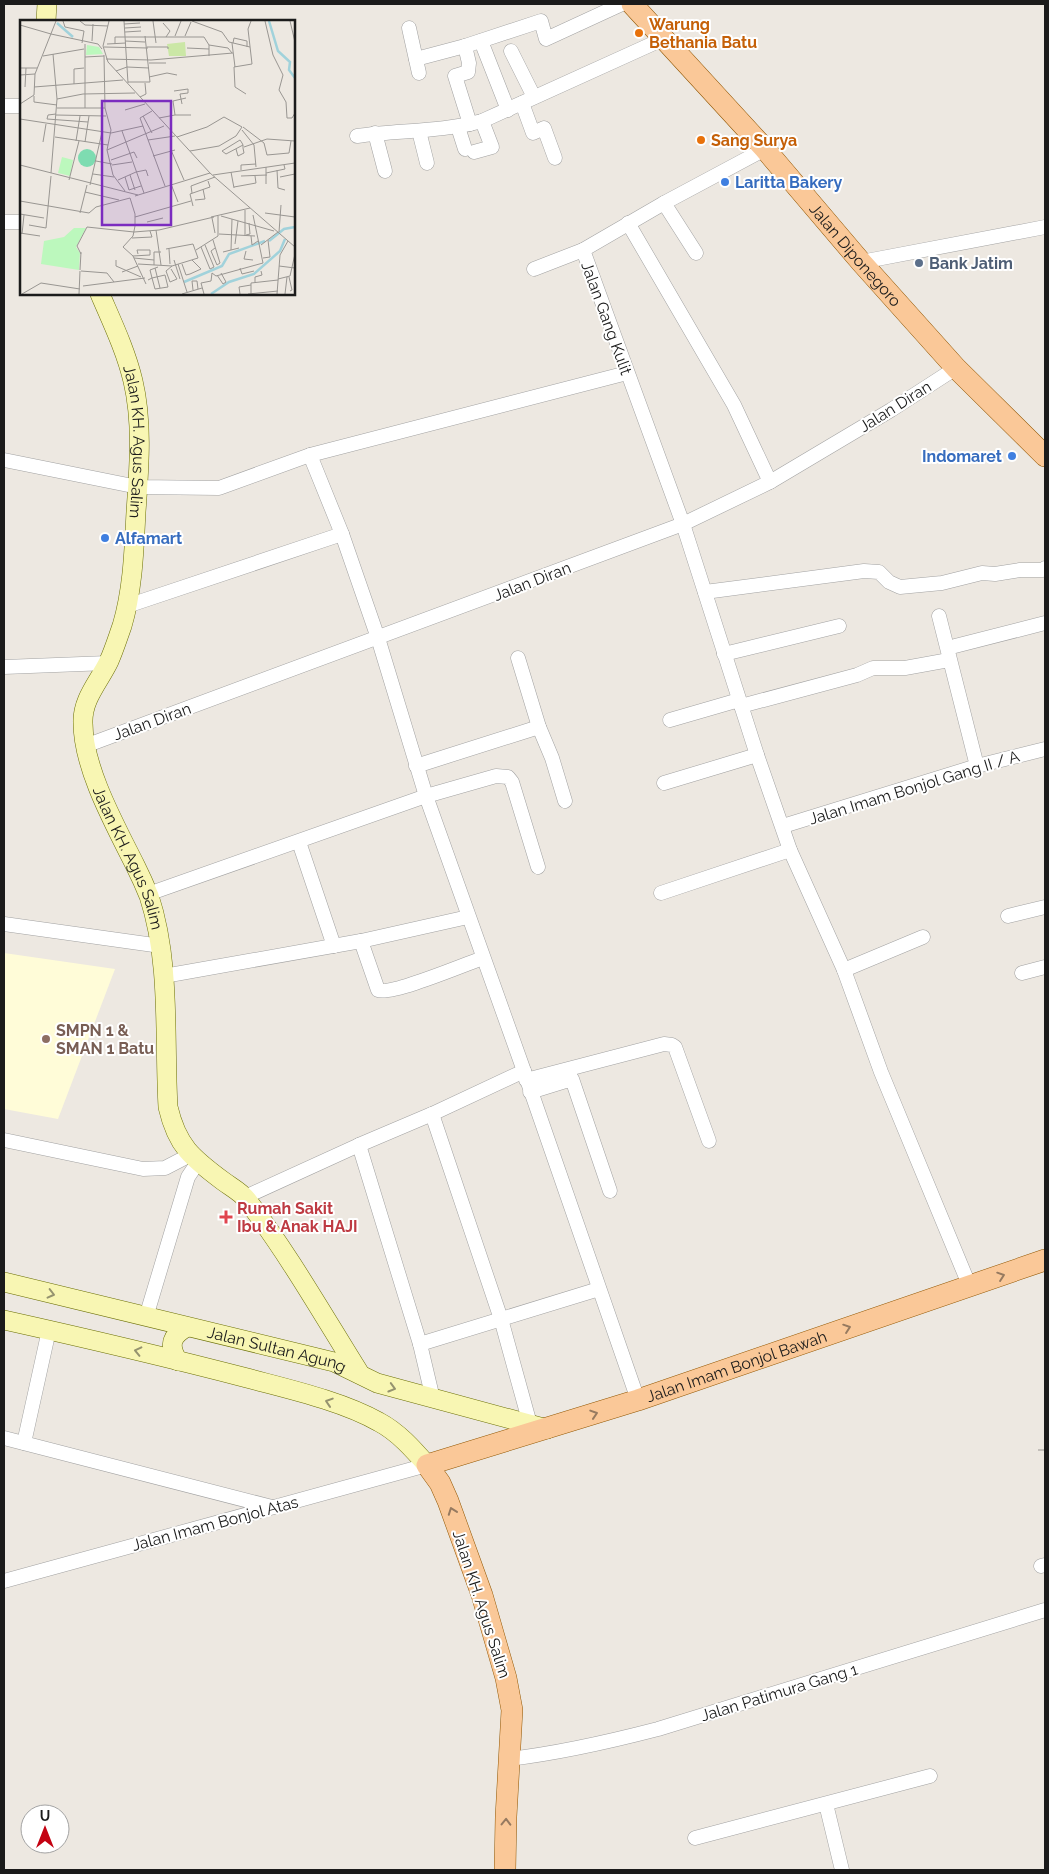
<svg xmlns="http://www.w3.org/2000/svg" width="1049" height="1874" viewBox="0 0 1049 1874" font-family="Raleway,sans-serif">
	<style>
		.education { fill: #fffcd8 }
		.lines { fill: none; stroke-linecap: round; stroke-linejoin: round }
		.street-tunnel { stroke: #c3bfb9; stroke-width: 14; stroke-dasharray: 14 7; stroke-linecap: butt }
		.street-casing { stroke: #a2a2a2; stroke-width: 15 }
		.secondary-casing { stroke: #6b6f06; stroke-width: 20 }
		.primary-casing { stroke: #915602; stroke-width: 22 }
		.street { stroke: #fff; stroke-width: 14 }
		.secondary { stroke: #f8f6b3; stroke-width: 19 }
		.primary { stroke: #fac898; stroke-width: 21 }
		.oneway { stroke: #967a60 }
		.oneway2 { stroke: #95936f }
		.food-dot { fill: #e8710a; stroke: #fff; stroke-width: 2 }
		.shop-dot { fill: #3f7fe0; stroke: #fff; stroke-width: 2 }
		.service-dot { fill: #5c6f8a; stroke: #fff; stroke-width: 2 }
		.education-dot { fill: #8d6e63; stroke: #fff; stroke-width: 2 }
		.health-dot { fill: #e0444e; stroke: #fff; stroke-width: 2 }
		.labels { text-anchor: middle; stroke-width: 4; stroke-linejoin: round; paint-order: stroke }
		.food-label { font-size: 16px; font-weight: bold; fill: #c56008; stroke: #fff; text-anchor: start }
		.shop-label { font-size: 16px; font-weight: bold; fill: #366cbe; stroke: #fff; text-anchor: start }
		.street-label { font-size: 16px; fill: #1b1b1b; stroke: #fff }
		.service-label { font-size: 16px; font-weight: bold; fill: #4e5e75; stroke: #fff; text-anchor: start }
		.education-label { font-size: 16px; font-weight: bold; fill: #785e54; stroke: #fff; text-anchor: start }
		.health-label { font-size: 16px; font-weight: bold; fill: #be3a42; stroke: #fff; text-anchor: start }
		.inset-river { fill: none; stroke: #a1d2db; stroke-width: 2.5 }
		.inset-road { fill: none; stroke: #999692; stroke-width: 1 }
		.view { fill: #7b2cbf; fill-opacity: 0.15; stroke: #7b2cbf; stroke-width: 2.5 }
		.inset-edge { fill: none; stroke: #1b1b1b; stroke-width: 2.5 }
	</style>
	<rect width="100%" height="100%" fill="#ede8e1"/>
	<polygon class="education" points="4,953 115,969 58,1119 4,1109"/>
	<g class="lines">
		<polyline class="street-tunnel" points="1045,1449 1045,1451"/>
		<g class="street-casing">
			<g id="street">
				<polyline points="409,28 419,73"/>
				<polyline points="481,41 508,110"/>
				<polyline points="511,51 534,97"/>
				<polyline points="416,59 465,46"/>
				<polyline points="522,103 533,133 544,128 555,158"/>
				<polyline points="4,106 21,106"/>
				<polyline points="470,124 455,76 468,72 469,63 465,46 541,21 546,39 622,4"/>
				<polyline points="458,127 465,149"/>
				<polyline points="419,131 427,163"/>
				<polyline points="375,133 385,171"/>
				<path d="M357,136C399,130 441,132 482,121L663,39"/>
				<polyline points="765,149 664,203 583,250 683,524 757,755 790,850 844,970 881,1072 970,1287"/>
				<polyline points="474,152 492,147 482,121"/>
				<polyline points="664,203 696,253"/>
				<polyline points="4,222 21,222"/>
				<polyline points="628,223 734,405 770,482"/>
				<polyline points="861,262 1045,227"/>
				<polyline points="534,269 583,250"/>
				<polyline points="310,455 342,534 378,638 426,796 524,1071 638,1400"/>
				<polyline points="4,460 138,487 219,488 310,455 627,373"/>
				<polyline points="705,592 864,571 879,572 889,582 900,587 942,583 982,573 995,574 1020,570 1043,570 1045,568"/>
				<polyline points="127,606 342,534"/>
				<polyline points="939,616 977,766"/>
				<polyline points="955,646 1045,623"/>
				<polyline points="724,654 839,626"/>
				<polyline points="518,658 539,727 552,758 565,801"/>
				<polyline points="4,667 108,663"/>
				<polyline points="741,706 857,675 873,668 905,668 949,660"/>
				<polyline points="670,720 739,700"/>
				<polyline points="85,746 683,524 770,482 891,410 956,368"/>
				<polyline points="416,766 539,727"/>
				<polyline points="664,783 757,755"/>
				<polyline points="783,826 977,766 1045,749"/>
				<polyline points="299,842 334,946"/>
				<polyline points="661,893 790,850"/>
				<polyline points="148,894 426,796 496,776 508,777 512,782 538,867"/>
				<polyline points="1008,916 1045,907"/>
				<polyline points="4,924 161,946"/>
				<path d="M361,941L378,990C390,996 466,964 483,958"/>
				<polyline points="844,970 923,937"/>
				<polyline points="1022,973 1045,967"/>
				<polyline points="164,976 361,941 468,917"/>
				<polyline points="526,1080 664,1044 672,1045 675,1047 709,1141"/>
				<polyline points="530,1092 572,1079 610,1191"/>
				<polyline points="432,1114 501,1319 530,1424"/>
				<polyline points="4,1140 143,1169 165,1168 190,1155"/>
				<polyline points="359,1145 420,1344 599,1289"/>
				<polyline points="245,1197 359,1145 432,1114 524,1071"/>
				<polyline points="146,1317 188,1177 198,1162"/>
				<polyline points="420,1344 433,1399"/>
				<polyline points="4,1438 272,1507"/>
				<polyline points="24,1443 49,1330"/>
				<polyline points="1041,1566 1045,1565"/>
				<polyline points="4,1581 427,1465"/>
				<path d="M509,1759C560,1753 608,1742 658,1729L1045,1610"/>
				<polyline points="826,1804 842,1870"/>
				<polyline points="695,1838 930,1776"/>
			</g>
		</g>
		<g class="secondary-casing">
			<g id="secondary">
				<polyline points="46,21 47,4"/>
				<path id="s1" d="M100,294C112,322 126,351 133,381C143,423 139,469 136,512C134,550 133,589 122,626C118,637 114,650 109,661C99,682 82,699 83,723C83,768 115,825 135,865C140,875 145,886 149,896C171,963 164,1037 168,1107C177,1146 192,1158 223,1181C231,1187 241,1192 247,1200C289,1255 323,1315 360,1374"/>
				<path id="s2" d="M4,1282L334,1362L377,1383L547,1429"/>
				<path d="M4,1320C85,1338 166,1357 247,1378C288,1389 342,1401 379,1422C398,1432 413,1449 427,1465"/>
				<path d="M178,1361C168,1345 171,1336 187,1327"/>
			</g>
		</g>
		<g class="primary-casing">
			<g id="primary">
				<path id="s3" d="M632,4L765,149L861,262L956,368L1045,456"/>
				<path id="s4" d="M505,1870L506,1817L512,1710L506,1678L482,1595L448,1501L440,1483L427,1465L638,1400L1045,1260"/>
			</g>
		</g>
		<use href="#street" class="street"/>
		<use href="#secondary" class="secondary"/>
		<use href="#primary" class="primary"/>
	</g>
	<defs><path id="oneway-chevron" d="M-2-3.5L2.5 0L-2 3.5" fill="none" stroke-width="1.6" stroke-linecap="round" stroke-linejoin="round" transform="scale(1.25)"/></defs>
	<g class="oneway">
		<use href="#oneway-chevron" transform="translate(1001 1276) rotate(-19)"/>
		<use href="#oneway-chevron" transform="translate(847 1328) rotate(-19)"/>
		<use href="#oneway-chevron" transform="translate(594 1414) rotate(-18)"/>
		<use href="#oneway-chevron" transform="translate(452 1511) rotate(-110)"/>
		<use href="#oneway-chevron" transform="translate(506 1822) rotate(-89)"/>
	</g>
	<g class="oneway2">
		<use href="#oneway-chevron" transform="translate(51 1294) rotate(14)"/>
		<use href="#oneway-chevron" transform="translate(138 1351) rotate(-167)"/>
		<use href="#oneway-chevron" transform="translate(392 1388) rotate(16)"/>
		<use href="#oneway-chevron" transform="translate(329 1402) rotate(-162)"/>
	</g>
	<g class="food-dot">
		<circle cx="639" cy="33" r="5"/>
		<circle cx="701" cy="140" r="5"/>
	</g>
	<g class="shop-dot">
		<circle cx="725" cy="182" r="5"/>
		<circle cx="1012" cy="456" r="5"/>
		<circle cx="105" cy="538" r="5"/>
	</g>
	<circle class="service-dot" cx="919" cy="263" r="5"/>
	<circle class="education-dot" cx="46" cy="1039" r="5"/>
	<path class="health-dot" d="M223.5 1209.5h5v5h5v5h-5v5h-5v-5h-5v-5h5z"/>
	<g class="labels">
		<g class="food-label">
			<text x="649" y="30">Warung<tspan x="649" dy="18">Bethania Batu</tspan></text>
			<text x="711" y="146">Sang Surya</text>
		</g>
		<g class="shop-label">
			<text x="735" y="188">Laritta Bakery</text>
			<text x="1002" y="462" text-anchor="end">Indomaret</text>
			<text x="115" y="544">Alfamart</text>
		</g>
		<g class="street-label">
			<text dy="6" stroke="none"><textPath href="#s3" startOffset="336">Jalan Diponegoro</textPath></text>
			<text transform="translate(607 318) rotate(70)" y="6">Jalan Gang Kulit</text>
			<text transform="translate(895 406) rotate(-32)" y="6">Jalan Diran</text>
			<text dy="6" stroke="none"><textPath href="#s1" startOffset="154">Jalan KH. Agus Salim</textPath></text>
			<text transform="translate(532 581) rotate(-21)" y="6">Jalan Diran</text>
			<text transform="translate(152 721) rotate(-20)" y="6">Jalan Diran</text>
			<text transform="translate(914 787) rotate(-17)" y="6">Jalan Imam Bonjol Gang II / A</text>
			<text dy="6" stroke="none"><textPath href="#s1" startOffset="589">Jalan KH. Agus Salim</textPath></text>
			<text dy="6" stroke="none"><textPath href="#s2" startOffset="281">Jalan Sultan Agung</textPath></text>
			<text dy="6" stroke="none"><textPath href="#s4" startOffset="746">Jalan Imam Bonjol Bawah</textPath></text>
			<text transform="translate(215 1523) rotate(-15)" y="6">Jalan Imam Bonjol Atas</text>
			<text transform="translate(482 1604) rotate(72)" y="6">Jalan KH. Agus Salim</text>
			<text transform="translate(779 1692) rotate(-17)" y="6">Jalan Patimura Gang 1</text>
		</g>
		<g class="service-label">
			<text x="929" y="269">Bank Jatim</text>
		</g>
		<g class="education-label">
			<text x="56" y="1036">SMPN 1 &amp;<tspan x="56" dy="18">SMAN 1 Batu</tspan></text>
		</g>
		<g class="health-label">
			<text x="237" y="1214">Rumah Sakit<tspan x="237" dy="18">Ibu &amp; Anak HAJI</tspan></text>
		</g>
	</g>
	<g transform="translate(20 20)">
		<rect width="275" height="275" fill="#ede8e1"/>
		<path d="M165,22L166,36H149L147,24Z" fill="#cbe7a6"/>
		<path d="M67,25L79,27L83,34L66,35ZM42,137L53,140L50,156L38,153ZM54,208H66L56,227L60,233L59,250L21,244L24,221L44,217Z" fill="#bcf8bd"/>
		<path d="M58 138a9 9 0 1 1 18 0a9 9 0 1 1-18 0Z" fill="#7edcb1"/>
		<path class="inset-river" d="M249,1L258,31L270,42L269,50L275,58M37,3L53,17M249,221L264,209L275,207M164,262L202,246L209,234L245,221M191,274L209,262L234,254L260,231L265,219"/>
		<path class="inset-road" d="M43,1L45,7L64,11L62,23M60,1L65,5L88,6M89,1L83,26L88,42L190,153L275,227M104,1L108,63M133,1L136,23M172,1L202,12L209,22L230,27M245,1L253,35L263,55L259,70L266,82L267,98H272L275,93M270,1L275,22M143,3L150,11L146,17M104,4L120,3M0,5L31,14M105,8L121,7M105,12L121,11M31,14L78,24L82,29M155,16L161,1M165,16L171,2M105,17H184L189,25V36M72,21L73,4M105,21L125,22M212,23L215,47M213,23L214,18L227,21V27M87,24L106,23M95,24V17H105M189,25L208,28L212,33M84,27L128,28M127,27H148V29M167,28L189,29M84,35L85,88L91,110L87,130L93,155L105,171M23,36L64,29M65,37L84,36M86,39L131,40L213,33M129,43H146M0,48H17M96,51L107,47L129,48M0,55L15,54M129,57L147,53L157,55M108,62H130L125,16M54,64V49L64,48M5,67L6,48M14,67L103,60M154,71L168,69V73L160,74L162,84M226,74L215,67L214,47L232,44L228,9L231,1M14,76V82L37,85M120,77L126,74L125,63M37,79L63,74L115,73M0,84L14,75L15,54L36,1M37,88H85M65,88V24M105,90L125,84M132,91L120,98L145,166M36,94L28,95L27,99L68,102M36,95L86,96M155,95H171M123,96L132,113M139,98L155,95L153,81L166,78M0,99L91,113L123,106M223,107L244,123L247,135L269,133L271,121M222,110L234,125L236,147M102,111L124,173M35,117L88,125M157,117L187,107L204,97L222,107L216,116L199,126L170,131M128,120L155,116M56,121L60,96M23,122L26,104M65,122L69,96M224,127L247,119L275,121M216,129L218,136L224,133L223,128V125L222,123L220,120L202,131L206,134L223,125M87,130L144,106M151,130L164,160M133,136L155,130M91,140L114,132L117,138M76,141L92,144M0,145L118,175M92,145L112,142M246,147V164M221,150V145L236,144M257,150L258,168L265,170M116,152L126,150L128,156M211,152L214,168M31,153L37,79L33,34M246,153L265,149L264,145M73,154L94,157M110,155L115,170M193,155L275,143M221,156L247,155M105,157L109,170L121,166M260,157L275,154M49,160L59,121M98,160L116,152M151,164L158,182M70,165L82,112M214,167L236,163L235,156M65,172L99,180M172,173L171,166L195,157M115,176L190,153M110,178L115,194V206L113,216L103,227L113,236L126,264M175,180L185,179L183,169M0,181L69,193L76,187L110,178M173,186L170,174L190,167L188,161M225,190V216M60,193L67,165M245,193L275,197M0,194L24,198M201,196L254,211M115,197L171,181M191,197L230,188M192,198L195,213M127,202L143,198M9,205L26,208L31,156M136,210L141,245M114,212L139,210L194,197M259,212L261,185M0,213L20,216M2,214L4,195M199,214L235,216M226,215L230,214L229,203M231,216L232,225L238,221M112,218L132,217L130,211M193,220L200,243L197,245L191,231L195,228M215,224L218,201M185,225L194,247L190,249M241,225L258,212M181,227L190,249M149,229L150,244M176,230L198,216V196M211,230L212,199M226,231L224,239L233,240M203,232L219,228M61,234L57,226L67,207L114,212M113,236L130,235V230H117L118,234M114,238L134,240M243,238L250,237L248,220M96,240V246L121,257M154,240L160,259M118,244L152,246L178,238L173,224L146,229M158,244L167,272M162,244L166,255L170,254M134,245V232H141M259,246L275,248M135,248L140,268M220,248L222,254L234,251M151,249L157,259L150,262L146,251L152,246M60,250L61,232M61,251L87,253L94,262L125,258M102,252L118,246M170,254L181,249L172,240M197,255L203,264L206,262L201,253M269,257L272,270L270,271M258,259L270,256L275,234M128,260L132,258L145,255L148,267L135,269L132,258L130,250L138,247M235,262V257L242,255L241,251M63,266L94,262M173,270L172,261H177L178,269M2,274L21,263L60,269M59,274L60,251M162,274L182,268M184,274L181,263L191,261L192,253L196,256L243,243L233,195M220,274L219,267L231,265M228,274L258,271M231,274V263L258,260M257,274L260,235L268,221M265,274L267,257"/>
		<path class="view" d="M82,81H151V205H82Z"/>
		<rect width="275" height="275" class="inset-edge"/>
	</g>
	<rect width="1049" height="1874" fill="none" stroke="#1b1b1b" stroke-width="10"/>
	<g transform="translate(45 1829)"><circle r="24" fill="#ffffff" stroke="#a4a4a4"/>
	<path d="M0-4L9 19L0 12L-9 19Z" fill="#c40212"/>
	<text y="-8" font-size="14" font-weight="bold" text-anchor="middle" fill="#1b1b1b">U</text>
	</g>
</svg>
